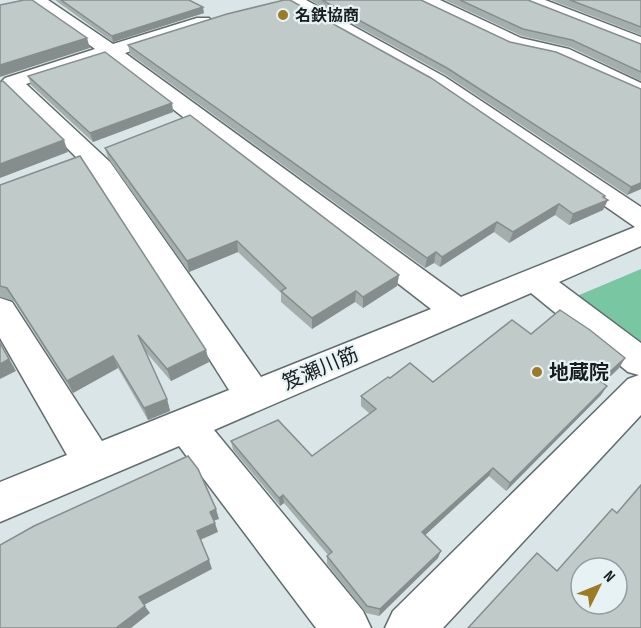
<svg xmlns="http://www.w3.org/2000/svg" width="641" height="628" viewBox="0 0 641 628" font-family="'Sofia Sans Condensed','Noto Sans JP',sans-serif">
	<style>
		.green { fill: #79c6a3 }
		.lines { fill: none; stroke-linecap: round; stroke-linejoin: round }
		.minor-casing { stroke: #626c6e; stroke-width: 3 }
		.minor { fill: #fff; fill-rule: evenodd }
		.wall { fill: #a4aead }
		.shaded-wall { fill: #868d8d }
		.building { fill: #bfcac9; stroke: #868d8d; stroke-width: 1.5; fill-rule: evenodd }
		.poi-dot { fill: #9b7b25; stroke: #e7f2f5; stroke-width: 2 }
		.labels { text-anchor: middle; stroke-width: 4.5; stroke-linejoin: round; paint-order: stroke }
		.far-poi-label { font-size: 16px; font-weight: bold; fill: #191d1e; stroke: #e7f2f5; text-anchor: start }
		.street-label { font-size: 20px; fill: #191d1e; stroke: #e7f2f5 }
		.poi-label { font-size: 20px; font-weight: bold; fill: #191d1e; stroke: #e7f2f5; text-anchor: start }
	</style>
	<rect width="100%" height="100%" fill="#dae5e8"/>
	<polygon class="green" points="641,269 641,346 577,296"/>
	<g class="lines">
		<g class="minor-casing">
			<g id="minor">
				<path d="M29,0H48L113,44L197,18H209L212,22L209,26L125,53L461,297L635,227L431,85L287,4L285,0H306L445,77L641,207V246L559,282L641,343V415L443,628H385L393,611L628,379L639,375L628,372L531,293L214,430L363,611L371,628H316L179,446L0,522V482L67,455L0,338V298L12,302L102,441L229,390L91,172L1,82L5,78L95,49ZM107,58L431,309L261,377L110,162L26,84Z"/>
				<polygon points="418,0 440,0 521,38 569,49 641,83 641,97 555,57 509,47 420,4"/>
				<polygon points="522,0 545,0 641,37 641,50 524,4"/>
			</g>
		</g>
		<use href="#minor" class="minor"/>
	</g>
	<g class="wall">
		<polygon points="55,0 189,0 204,13 113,42"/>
		<polygon points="310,0 421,0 641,189 627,195 446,75"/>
		<polygon points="445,0 528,0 641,44 641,81 570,47 522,36"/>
		<polygon points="551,0 641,0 641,35"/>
		<polygon points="128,45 605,196 603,210 569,225 555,215 509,243 494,232 440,267 434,263 425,268 130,54"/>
		<polygon points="28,76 172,103 173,112 93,142 31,85"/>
		<polygon points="105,148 399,275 397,286 363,308 355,302 312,329 281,302 281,293 238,252 189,272 108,158"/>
		<polygon points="0,185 206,350 209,362 171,381 145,351 167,399 170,411 148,420 118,368 73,393 14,301 0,297"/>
		<polygon points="531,334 625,358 619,368 603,383 607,386 601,395 506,491 489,476 425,535 438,558 379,616 366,613 327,564 327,556 328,555 284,503 280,506 233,450 231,441 312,456 370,414 361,406 361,396 390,378 433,382"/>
	</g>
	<g class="shaded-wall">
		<polygon points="203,7 204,13 113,42 112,36"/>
		<polygon points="87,38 90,48 0,77 0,65"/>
		<polygon points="172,103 173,112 93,142 90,133"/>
		<polygon points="64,140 68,152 0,178 0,164"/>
		<polygon points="641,183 641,189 627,195 631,187"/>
		<polygon points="605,196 603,202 608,200 603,210 569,225 573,214"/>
		<polygon points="559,204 555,215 509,243 513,232"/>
		<polygon points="497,222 494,232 440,267 442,257"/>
		<polygon points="237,241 238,252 189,272 187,261"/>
		<polygon points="436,252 434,263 425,268 427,258"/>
		<polygon points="399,275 397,286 363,308 363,297"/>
		<polygon points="356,291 355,302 312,329 312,318"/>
		<polygon points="0,342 16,371 0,379"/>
		<polygon points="206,350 209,362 171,381 167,369"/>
		<polygon points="113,356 118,368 73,393 67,381"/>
		<polygon points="625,358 619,368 595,391 600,381"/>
		<polygon points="607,386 601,395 506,491 510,483"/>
		<polygon points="167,399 170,411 148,420 144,408"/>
		<polygon points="493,468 489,476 420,540 422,532"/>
		<polygon points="283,495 284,503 280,506 279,498"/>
		<polygon points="216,509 219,519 213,521 210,512"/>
		<polygon points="215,523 218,532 200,540 197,531"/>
		<polygon points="441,551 438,558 379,616 380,609"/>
		<polygon points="209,560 212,569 144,605 150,613 131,628 116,628 139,597"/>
	</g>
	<g class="building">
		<polygon points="24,0 32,0 87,38 0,65 0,5"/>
		<polygon points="61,0 189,0 203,7 112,36"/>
		<polygon points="284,0 290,0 431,78 605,196 603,197 608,200 573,214 559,204 513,232 497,222 442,257 436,252 427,258 128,45 227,14"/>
		<polygon points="322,0 421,0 510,42 556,52 641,89 641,183 631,187 447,68"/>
		<polygon points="460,0 528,0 641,44 641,72 572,40 523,29"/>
		<polygon points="570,0 641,0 641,27"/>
		<polygon points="105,52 172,103 90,133 28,76"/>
		<polygon points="3,81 64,140 0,164 0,82"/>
		<polygon points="190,115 399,275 363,297 356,291 312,318 281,291 286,288 237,241 187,261 105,148"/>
		<polygon points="80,156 206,350 167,369 138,335 167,399 144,408 113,356 67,381 7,288 0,286 0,185"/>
		<polygon points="560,310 590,330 625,358 600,381 607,386 510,483 493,468 422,532 441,551 380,609 367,606 327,556 332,552 283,495 279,498 231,441 278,420 312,456 376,409 361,396 388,377 390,378 410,363 433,382 512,320 531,334"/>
		<polygon points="0,343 9,359 0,364"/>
		<polygon points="188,456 198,469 216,509 210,512 215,523 197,531 209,560 139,597 145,606 116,628 0,628 0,545 34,526"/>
		<path d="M641,485V628H468L537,553L557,571L612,509L617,513ZM581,568H617V604H581Z"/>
	</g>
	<g class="poi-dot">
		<circle cx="283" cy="15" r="6"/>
		<circle cx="537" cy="372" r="6"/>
	</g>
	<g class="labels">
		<g class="far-poi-label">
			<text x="295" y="21">名鉄協商</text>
		</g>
		<g class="street-label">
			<text transform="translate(320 368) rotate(-23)" y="7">笈瀬川筋</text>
		</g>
		<g class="poi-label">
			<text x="549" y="379">地蔵院</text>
		</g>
	</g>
	<g transform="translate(599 586) rotate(47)"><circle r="28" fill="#e7f2f5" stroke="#959d9f" stroke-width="1.5"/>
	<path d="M0-4.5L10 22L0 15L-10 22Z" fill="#9b7b25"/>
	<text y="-9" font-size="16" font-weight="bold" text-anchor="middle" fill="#191d1e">N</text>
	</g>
</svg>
